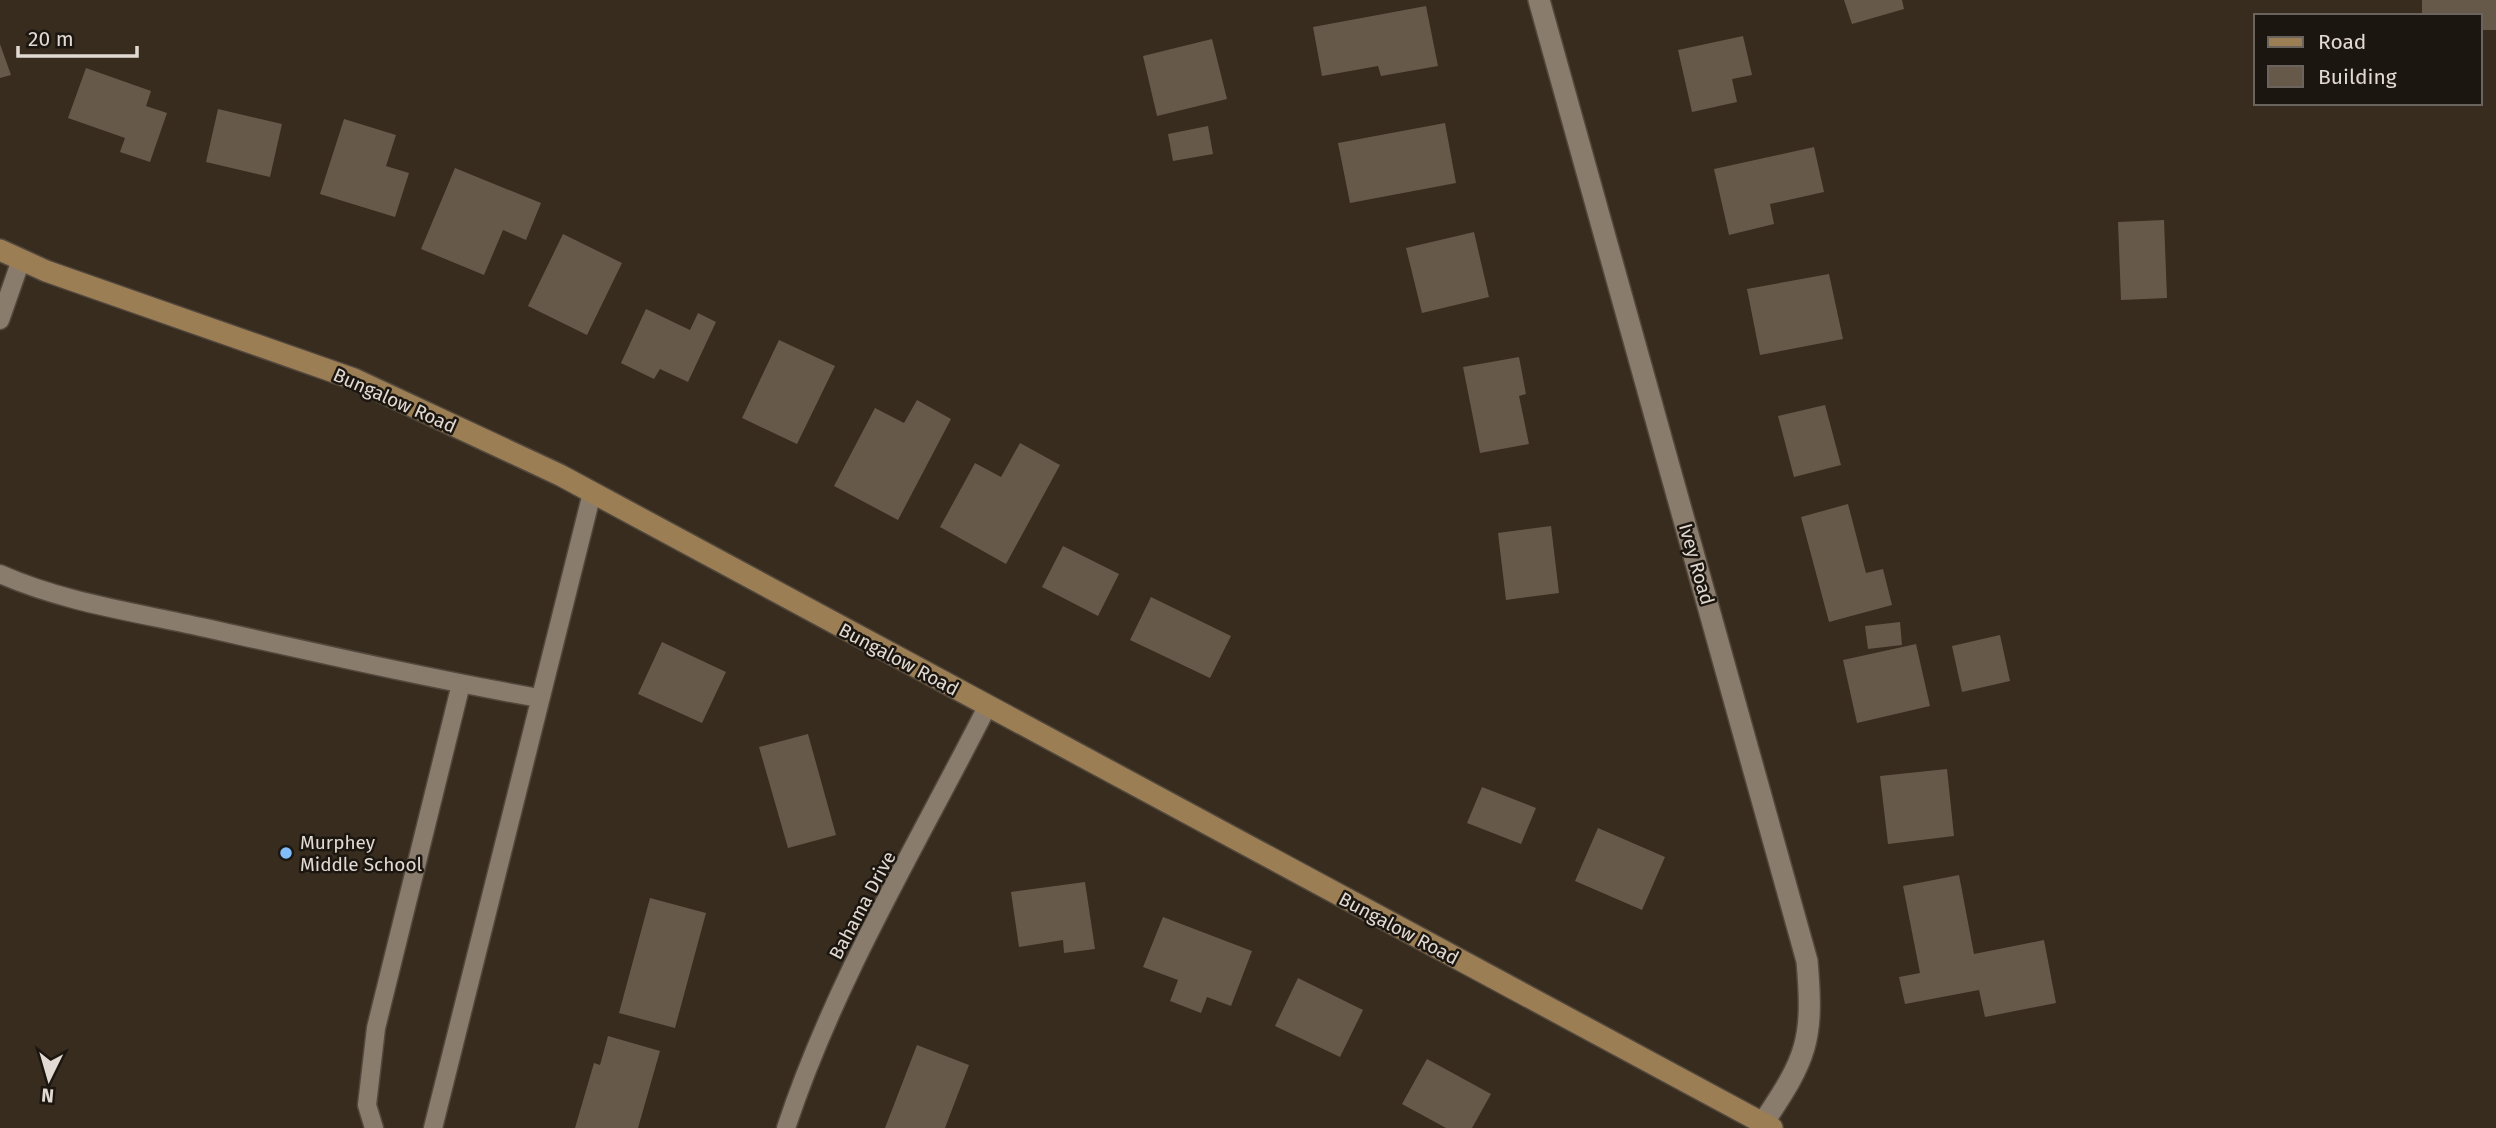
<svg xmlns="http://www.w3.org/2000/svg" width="2496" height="1128" viewBox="0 0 2496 1128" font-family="'Fira Sans',sans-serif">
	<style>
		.building { fill: #66594a }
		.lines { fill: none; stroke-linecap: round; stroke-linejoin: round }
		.lane-casing { stroke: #52483d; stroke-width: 21 }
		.street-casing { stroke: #52483d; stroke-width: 24 }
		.secondary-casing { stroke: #52483d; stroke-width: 24 }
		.lane { stroke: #8a7c6c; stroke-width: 18 }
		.street { stroke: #8a7c6c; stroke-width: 21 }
		.secondary { stroke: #9c7e55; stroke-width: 21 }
		.poi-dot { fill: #80bdfa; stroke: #1b1610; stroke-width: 2.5 }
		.labels { text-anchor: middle; stroke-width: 5; stroke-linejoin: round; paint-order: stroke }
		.street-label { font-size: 19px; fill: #e2dad2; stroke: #1b1610 }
		.poi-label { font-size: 19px; fill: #e2dad2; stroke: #1b1610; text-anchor: start }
	</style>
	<rect width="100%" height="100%" fill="#382c1f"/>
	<g class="building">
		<polygon points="1844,0 1902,0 1904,9 1852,24"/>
		<polygon points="2422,0 2496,0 2496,30 2480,30 2480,16 2422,16"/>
		<polygon points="1426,6 1438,66 1381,76 1378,66 1322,76 1313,27"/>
		<polygon points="1743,36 1752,75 1732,79 1737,102 1692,112 1678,50"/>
		<polygon points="1212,39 1227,99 1157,116 1143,56"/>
		<polygon points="0,44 11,75 0,78"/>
		<polygon points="86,68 151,91 146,106 167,113 150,162 120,152 125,138 68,118"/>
		<polygon points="218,109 282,124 270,177 206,162"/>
		<polygon points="344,119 396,135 386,166 409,173 395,217 320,194"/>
		<polygon points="1445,123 1456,183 1350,203 1338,143"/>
		<polygon points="1208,126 1213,154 1173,161 1168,134"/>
		<polygon points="1814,147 1824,192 1770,204 1774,224 1729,235 1714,169"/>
		<polygon points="455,168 541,203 526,240 503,230 484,275 421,249"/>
		<polygon points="2164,220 2167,298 2121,300 2118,222"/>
		<polygon points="1474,232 1489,297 1422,313 1406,248"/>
		<polygon points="563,234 622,263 587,335 528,306"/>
		<polygon points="1829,274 1843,339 1760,355 1747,289"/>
		<polygon points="646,309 690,330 698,313 716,322 688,382 660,369 654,379 621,363"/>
		<polygon points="779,340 835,366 797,444 742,418"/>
		<polygon points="1519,357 1526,394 1519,396 1529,444 1480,453 1463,367"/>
		<polygon points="917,400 951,419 898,520 834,486 875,408 904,423"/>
		<polygon points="1825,405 1841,465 1794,477 1778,416"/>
		<polygon points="1020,443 1060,465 1006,564 940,527 975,463 1001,477"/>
		<polygon points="1848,504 1866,573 1883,569 1892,605 1829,622 1801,517"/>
		<polygon points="1551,526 1559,593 1506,600 1498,533"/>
		<polygon points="1063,546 1119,574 1098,616 1042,587"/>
		<polygon points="1151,597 1231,636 1210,678 1130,640"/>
		<polygon points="1900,622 1902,645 1868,649 1865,626"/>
		<polygon points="2000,635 2010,681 1962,692 1952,646"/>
		<polygon points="662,642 726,672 702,723 638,694"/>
		<polygon points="1916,644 1930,706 1857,723 1843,660"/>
		<polygon points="808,734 836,835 788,848 759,747"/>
		<polygon points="1947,769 1954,836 1888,844 1880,776"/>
		<polygon points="1482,787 1536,808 1521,844 1467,823"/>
		<polygon points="1598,828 1665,857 1642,910 1575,881"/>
		<polygon points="1959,875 1974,954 2044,940 2056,1003 1985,1017 1979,990 1905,1004 1899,977 1920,973 1903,886"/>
		<polygon points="1085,882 1095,949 1064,953 1063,940 1019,947 1011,892"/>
		<polygon points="650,898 706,913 675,1028 619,1013"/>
		<polygon points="1163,917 1252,951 1231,1006 1207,997 1201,1013 1170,1001 1178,980 1143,967"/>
		<polygon points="1298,978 1363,1010 1340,1057 1275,1026"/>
		<polygon points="608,1036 660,1051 638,1128 575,1128 594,1063 600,1065"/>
		<polygon points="917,1045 969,1065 945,1128 885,1128"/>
		<polygon points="1427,1059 1491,1094 1472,1128 1446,1128 1402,1104"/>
	</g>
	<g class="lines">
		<g class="lane-casing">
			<g id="lane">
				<polyline points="0,320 21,260"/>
				<path d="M0,574C63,602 134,612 201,627C313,652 426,678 539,698"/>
				<polyline points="374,1128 367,1105 376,1028 461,684"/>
				<polyline points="433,1128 592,493"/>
				<path d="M786,1128C835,980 917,845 987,707"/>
			</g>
		</g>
		<g class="street-casing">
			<path id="street" d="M1539,0L1807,961C1814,1040 1807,1058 1763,1123"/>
		</g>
		<g class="secondary-casing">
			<polyline id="secondary" points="0,250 46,271 354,379 560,475 1772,1128"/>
		</g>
		<use href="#lane" class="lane"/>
		<use href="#street" class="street"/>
		<use href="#secondary" class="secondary"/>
	</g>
	<circle class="poi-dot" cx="286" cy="853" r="7"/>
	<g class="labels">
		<g class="street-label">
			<text transform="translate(395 400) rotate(24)" y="7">Bungalow Road</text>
			<text transform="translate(1697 564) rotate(74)" y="7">Ivey Road</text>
			<text transform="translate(899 659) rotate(28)" y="7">Bungalow Road</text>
			<text transform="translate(862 905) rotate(-62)" y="7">Bahama Drive</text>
			<text transform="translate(1399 928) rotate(28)" y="7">Bungalow Road</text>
		</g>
		<g class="poi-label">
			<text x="300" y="849">Murphey<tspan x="300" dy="22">Middle School</tspan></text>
		</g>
	</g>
	<rect x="2254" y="14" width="228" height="91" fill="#1b1610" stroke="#6b645e" stroke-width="2"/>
	<rect x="2268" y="37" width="35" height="10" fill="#9c7e55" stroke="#6b645e" stroke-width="2"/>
	<text x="2318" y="49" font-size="21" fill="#e2dad2">Road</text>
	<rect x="2268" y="66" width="35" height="21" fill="#66594a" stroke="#6b645e" stroke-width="2"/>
	<text x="2318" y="84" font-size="21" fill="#e2dad2">Building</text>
	<g transform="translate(49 1079) rotate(185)" stroke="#1b1610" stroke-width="5" paint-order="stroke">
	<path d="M0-5L12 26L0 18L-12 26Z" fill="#e2dad2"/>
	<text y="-10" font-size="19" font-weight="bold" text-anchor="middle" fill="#e2dad2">N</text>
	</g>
	<path d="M18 46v10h119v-10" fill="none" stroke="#e2dad2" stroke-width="3.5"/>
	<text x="28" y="46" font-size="21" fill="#e2dad2" stroke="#1b1610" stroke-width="5" paint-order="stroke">20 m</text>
</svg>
